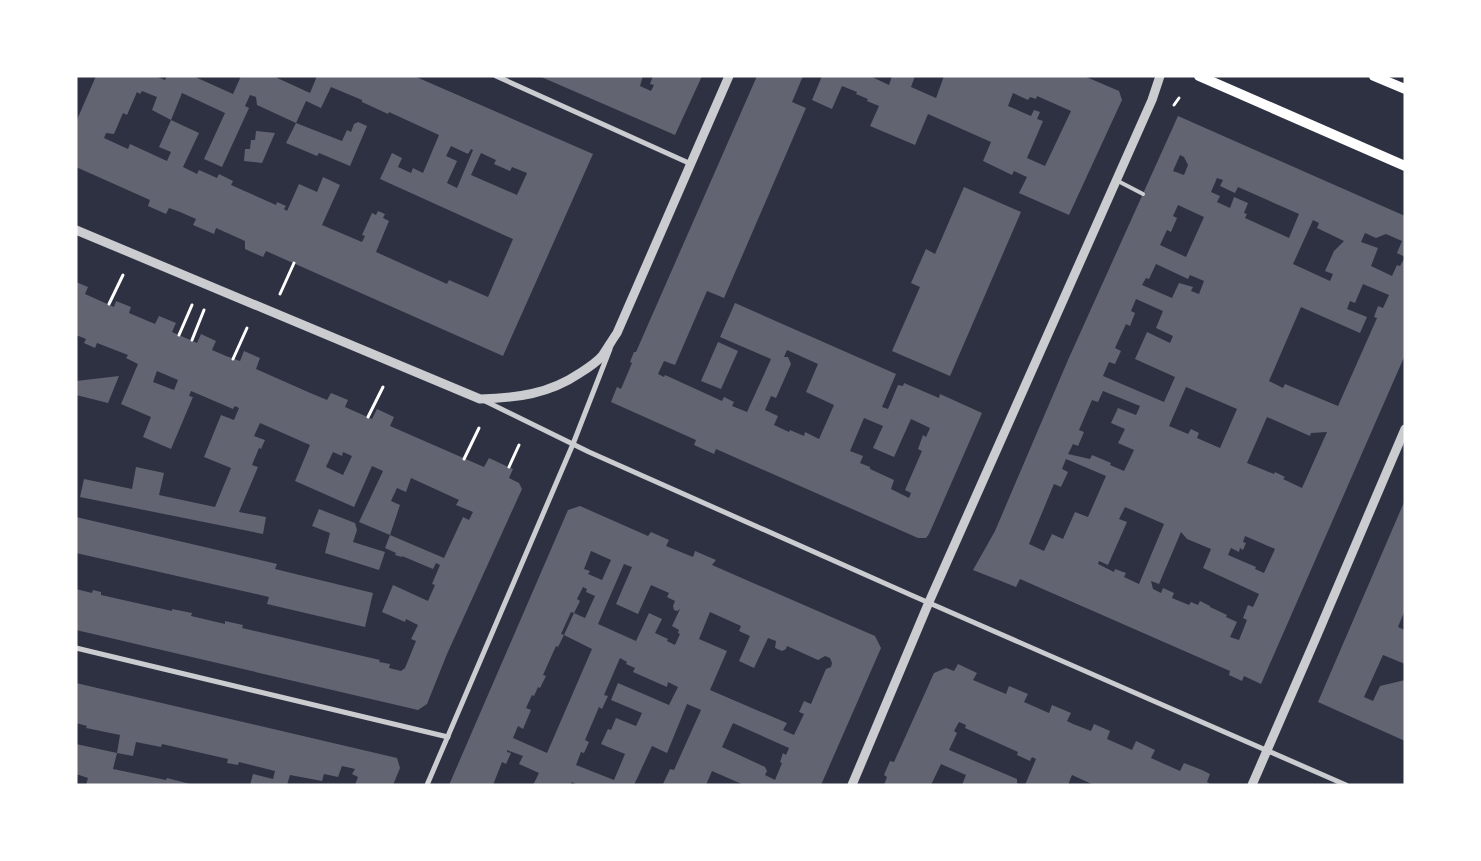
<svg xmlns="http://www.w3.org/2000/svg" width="1481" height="861" viewBox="0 0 1481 861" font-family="'Exo 2',sans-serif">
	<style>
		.building { fill: #626471; fill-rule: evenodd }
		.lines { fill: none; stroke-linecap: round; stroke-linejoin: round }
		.path { stroke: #fff; stroke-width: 3 }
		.service { stroke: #caccd0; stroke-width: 4 }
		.minor { stroke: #caccd0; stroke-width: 5 }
		.tertiary { stroke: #caccd0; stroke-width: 9 }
		.secondary { stroke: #fff; stroke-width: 10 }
	</style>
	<rect width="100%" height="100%" fill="#2d3142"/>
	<g class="building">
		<path d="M96,76H155L165,80L167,76H193L233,94L241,76H273L310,93L317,76H414L593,154L503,356L266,251L263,257L245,249V241L216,228L214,234L193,225L196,219L180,212L169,208L166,214L148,206L150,200L76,167V122ZM331,87L362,100V102L388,114L389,112L439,135L423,173L413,168L411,173L398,167L402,158L392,153L380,179L513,239L488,297L449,280L447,284L376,252L389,221L383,218L385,214L378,211L376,215L372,213L362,235L365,236L362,242L322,225L340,185L323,177L317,192L299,184L287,211L284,209L286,206L277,202L276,205L231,185L233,181L219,174L217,178L199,170L197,174L183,167L199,133L171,120L159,147L171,152L167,161L130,144L128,149L104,138L106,133L114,134L123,113L127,115L137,92L140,94L142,91L157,97L152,110L171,120L182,93L225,113L204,159L222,167L249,108L245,106L250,95L256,97L257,105L296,123L306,101L321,108ZM451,146L468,154L471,149L473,150L457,188L447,183L457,161L446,156ZM481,153L496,160L494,164L510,171L512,167L527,173L517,195L471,175Z"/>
		<polygon points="539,76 643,76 640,86 651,91 654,85 650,84 653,76 702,76 675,135"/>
		<path d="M757,76H803L792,102L806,108L724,298L707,291L675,365L664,361L658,374L664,377L665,375L722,401L724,397L734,402L732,406L747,412L771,359L720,337L735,303L896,374L882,407L888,409L898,385L903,386L904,383L939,398L940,394L982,413L929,534L926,538H918L716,449L714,454L694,445L696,440L611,402L617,387L621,389L632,363L630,362L634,352H636ZM787,350L818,364L806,392L834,405L819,439L805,432L804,436L790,430L789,432L774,425L778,416L765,410L771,396L776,398L791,364L788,357H784ZM864,418L883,426L873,448L894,457L911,419L930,428L926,437L923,435L918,449L922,451L905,490L911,493L909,498L891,489L894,480L870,469V467L860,463L863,456L850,451Z"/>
		<path d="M822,76H870L889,85L892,76H915L911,87L936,98L944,76H1084L1119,91L1122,100L1069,215L1019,193L1027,177L1014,171L1012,175L983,161L991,142L928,114L915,145L870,126L879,106L867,101L868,99L856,94L857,92L842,86L832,109L812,100ZM1013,93L1028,100L1030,97L1036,99L1037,96L1071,111L1045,166L1027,158L1043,121L1037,119L1040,112L1034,110L1031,116L1008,106Z"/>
		<path d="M1178,116L1405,216V355L1261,684L1244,676L1242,681L1229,675L1230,671L1020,579L1016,587L973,570L995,531L1068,360ZM1180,155L1184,157L1188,165L1184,175L1173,171ZM1217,178L1223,180L1220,186L1235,193L1238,187L1299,214L1289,238L1245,218L1247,214L1244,213L1248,203L1234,197L1230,208L1217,202L1220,196L1211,192ZM1178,205L1204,217L1186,257L1160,245L1167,230L1171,232L1177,218L1173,216ZM1313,220L1319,223L1317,228L1344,241L1334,251L1325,271L1333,274L1330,281L1293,264ZM1365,233L1376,238L1386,234L1402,241L1397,253L1405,257L1400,266L1397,265L1392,276L1371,266L1378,248L1361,242ZM1156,264L1188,279L1190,275L1204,281L1199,294L1191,291L1193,287L1179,283L1172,298L1142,285L1146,278L1149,279ZM1363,284L1389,295L1383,308L1378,306L1374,317L1377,318L1338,406L1285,384L1283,388L1269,381L1301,307L1360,333L1367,317L1347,309L1350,301L1355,303ZM1136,299L1163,311L1156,328L1173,336L1170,343L1147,332L1135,359L1175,377L1164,402L1103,376L1109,362L1115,364L1121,351L1115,348L1126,324L1130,326L1135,313L1131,311ZM1186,387L1237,409L1220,448L1197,438L1199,433L1191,429L1188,434L1169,426ZM1103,391L1140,406L1136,415L1118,408L1111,423L1125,429L1118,443L1134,450L1124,471L1110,465L1111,463L1092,455L1090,459L1068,454L1073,444L1078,446L1084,432L1079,430L1092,400L1098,402ZM1267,417L1310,436L1311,433L1327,432L1302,488L1283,479L1285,477L1275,472L1274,474L1247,463ZM1066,459L1106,476L1088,517L1075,512L1063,539L1052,534L1044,551L1029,544L1054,484L1061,487L1068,472L1062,469ZM1125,507L1164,524L1139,584L1124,577L1126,573L1115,569L1114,572L1098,564L1099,561L1108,565L1127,522L1119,519ZM1181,532L1187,539L1211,549L1203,568L1259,594L1253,607L1248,605L1243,618L1247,620L1239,640L1230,637L1237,622L1226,617L1227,615L1210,607V606L1200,601L1198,605L1191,602L1189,605L1172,598L1174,593L1163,588L1161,593L1153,589L1151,581L1159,584ZM1245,536L1275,549L1264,573L1255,569L1256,567L1228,555L1231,548L1239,552L1240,548L1243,550L1246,543L1243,542Z"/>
		<polygon points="358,122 367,126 350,166 319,153 317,156 286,143 296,123 342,141 347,130 351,132 354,124"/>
		<polygon points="256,131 275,133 262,163 244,161 245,149 250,149 251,140 255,140"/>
		<polygon points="964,187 1021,212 950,376 892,351 920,287 911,283 926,249 935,254"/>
		<path d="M76,282L88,287L85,294L114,307L116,301L131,307L129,313L155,324L159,316L176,323L172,332L197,343L201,334L216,341L212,350L226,356L240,361L244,351L260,358L256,369L308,392L327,400L331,393L348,400L345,407L372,419L377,409L394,417L390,426L484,467L489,458L513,469L509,478L519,483L522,489L447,654L427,704L418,710L76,630V589L92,593L93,590L101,592V595L172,611V609L192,613L191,616L225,624V621L243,625L242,628L380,660L379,662L390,664L389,668L401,671L405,668L416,641L411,639L418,625L406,619L405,622L382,612L393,585L428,601L435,585L432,584L440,565L436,563L433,569L402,556V557L395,555L396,553L385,548L390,535L444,558L463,517L469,520L473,512L456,505L459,500L411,478L406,492L397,488L391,501L400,505L390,535L359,522L383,471L372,466L354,507L295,481L310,445L260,423L254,436L265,440L261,449L259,448L252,465L258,467L239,512L266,517L263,534L80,497L84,479L132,489L136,467L164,473L159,495L215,507L231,468L204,457L221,415L234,420L239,408L235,406L233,409L191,391L189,396L193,397L171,449L143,437L151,417L121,404L138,364L126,358L128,355L97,343L95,348L84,343L86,339L76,335ZM157,371L178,380L174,390L153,382ZM333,452L342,456L343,452L352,456L343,475L326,467Z"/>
		<polygon points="718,342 738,351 721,389 701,381"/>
		<polygon points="119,376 108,403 76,395 76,381"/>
		<polygon points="1405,500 1405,610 1398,627 1405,630 1405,664 1383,655 1364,697 1373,701 1380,686 1405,680 1405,741 1318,702"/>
		<path d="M580,506L648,536L651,532L669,540L666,546L693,557L695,551L716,560L712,565L875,636L881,648L821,785H744L712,771L706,785L663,784L670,769L674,770L701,710L687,704L667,753L652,746L634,785H578L572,782L570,785H533L539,773L519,764L523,756L507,750V752L511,753L506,764L502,762L493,785H449L568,510ZM591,551L611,560L602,580L588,574L590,571L584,569ZM624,564L632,567L616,604L638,614L651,585L669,593L667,597L675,601L673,606L674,610L677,611L680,609L672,626L679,630L678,633L680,634L675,645L667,641L668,639L655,633L662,619L649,613L636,641L598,624ZM583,587L587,589L586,592L595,596L585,618L574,613L564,635L592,649L547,753L513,738L518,726L523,729L531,710L526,708L532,695L534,696L538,687L540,688L546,676L543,675L556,646L558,647L564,635L561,634L571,612L574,613L580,601L577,599ZM710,612L741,626L739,631L750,636L739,661L754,668L768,638L776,641L775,648L782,651L786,649L787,646L818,660L825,656L830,658L832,663L831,667L826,669L811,704L804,701L799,712L804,714L794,735L783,730L787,723L710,690L727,651L699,639ZM620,658L627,662L626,664L635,668L633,672L667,687L668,682L678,687L669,705L618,683L611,700L642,713L636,726L616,718L611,730L608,729L601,744L625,754L614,780L576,765L581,752L584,753L589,742L585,740L599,707L602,709L608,696L604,695ZM733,723L789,748L786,755L783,753L780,762L782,763L775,780L765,775L767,771L765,767L722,747Z"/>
		<polygon points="319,509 355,523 357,530 353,542 385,552 379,570 325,553 330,533 312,526"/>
		<polygon points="76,517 277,564 275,569 373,593 365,627 267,604 269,597 76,553"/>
		<polygon points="958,664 977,673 973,680 1006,694 1009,686 1028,694 1024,702 1049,713 1052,705 1071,713 1067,721 1073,724 1091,731 1094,724 1110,731 1107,739 1132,750 1136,741 1155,750 1151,758 1180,771 1184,763 1202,770 1210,774 1207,782 1212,785 1094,785 1072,775 1068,785 1025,785 1036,759 1032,757 1030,761 1017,755 1018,752 965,728 966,725 959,722 954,731 957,733 949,750 1017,779 1017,783 1021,785 962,785 966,775 941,764 931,785 884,785 887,777 884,775 890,761 894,762 934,673 946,668 954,671"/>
		<polygon points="76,683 397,758 400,768 393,785 355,785 358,777 352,774 355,769 342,766 338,777 324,774 322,781 290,775 287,785 250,785 253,774 273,779 275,771 239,762 238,765 227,763 228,759 162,744 161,747 136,742 133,756 117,753 120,735 86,728 87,726 76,723"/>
		<polygon points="76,744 117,753 113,769 166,780 167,778 194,785 86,785 88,778 76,774"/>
	</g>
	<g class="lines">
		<g class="path">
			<polyline points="1174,105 1179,98"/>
			<polyline points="280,294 294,263"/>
			<polyline points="109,304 123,275"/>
			<polyline points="179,335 192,305"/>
			<polyline points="192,340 204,310"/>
			<polyline points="233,359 247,328"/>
			<polyline points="368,417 383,387"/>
			<polyline points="464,459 479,428"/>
			<polyline points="509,467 519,445"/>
		</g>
		<polyline class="service" points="1116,180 1143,194"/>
		<g class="minor">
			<polyline points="496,76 691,164"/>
			<polyline points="483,400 589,452 911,595 1346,785"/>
			<polyline points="76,648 448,737"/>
			<polyline points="427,785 573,444 610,349"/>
		</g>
		<g class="tertiary">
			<path d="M76,230L480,399C517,398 549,394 580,373C588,368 596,363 602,356C607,349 612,340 617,333L729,76"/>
			<polyline points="852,785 929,602 1152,100 1160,76"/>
			<polyline points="1252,785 1315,640 1405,429"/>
		</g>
		<g class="secondary">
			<polyline points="1199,76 1405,166"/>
			<polyline points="1374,76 1405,89"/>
		</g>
	</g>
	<rect width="1481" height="861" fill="none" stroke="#ffffff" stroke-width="155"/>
</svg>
